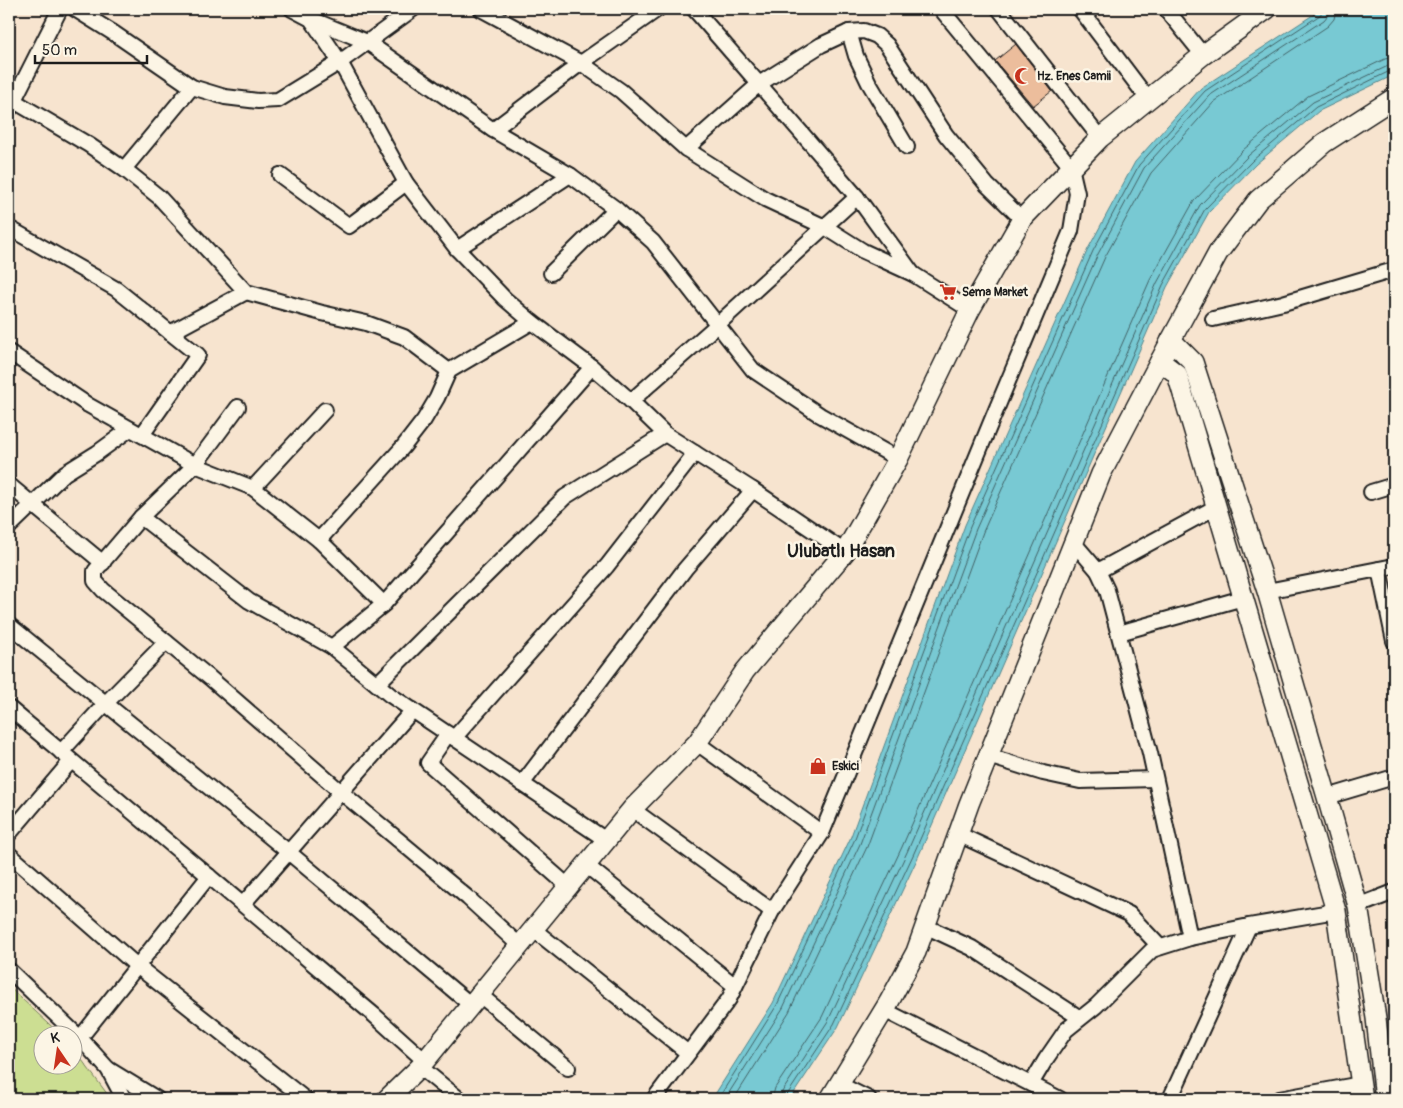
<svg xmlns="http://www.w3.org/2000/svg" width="1403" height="1108" viewBox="0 0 1403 1108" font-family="Pangolin,sans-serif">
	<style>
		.green { fill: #ccde92; stroke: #747d57 }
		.water { fill: #78c9d3; stroke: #53848a }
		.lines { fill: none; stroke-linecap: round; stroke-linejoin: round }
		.shore { stroke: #416165; stroke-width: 1 }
		.building { fill: #ecbd9c; stroke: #1c1c1c }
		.street-casing { stroke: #1c1c1c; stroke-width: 18 }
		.secondary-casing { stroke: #1c1c1c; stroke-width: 22 }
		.street { stroke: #fcf5e5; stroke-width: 14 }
		.secondary { stroke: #fcf5e5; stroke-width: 19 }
		.labels { text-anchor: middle; stroke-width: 5; stroke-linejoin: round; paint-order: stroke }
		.poi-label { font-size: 12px; font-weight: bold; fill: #1c1c1c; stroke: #fcf5e5; text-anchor: start }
		.district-label { font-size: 18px; font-weight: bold; fill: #1c1c1c; stroke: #fcf5e5 }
	</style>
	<rect width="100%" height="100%" fill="#f7e4cf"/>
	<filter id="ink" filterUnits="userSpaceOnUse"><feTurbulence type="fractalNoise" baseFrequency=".02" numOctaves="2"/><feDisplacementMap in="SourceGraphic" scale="10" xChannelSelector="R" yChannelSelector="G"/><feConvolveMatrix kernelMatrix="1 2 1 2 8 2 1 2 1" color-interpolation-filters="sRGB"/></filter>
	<g filter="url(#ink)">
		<polygon class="green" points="9,987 61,1035 42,1036 42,1066 72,1066 73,1048 111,1099 9,1099"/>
		<polygon class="water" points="1322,9 1394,9 1394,75 1319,111 1256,164 1209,212 1167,287 919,855 838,1027 790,1099 712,1099 773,1003 850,839 965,525 1088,249 1135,162 1201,88"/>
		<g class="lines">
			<g class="shore">
				<polyline points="718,1099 777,1005 854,841 970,527 1093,251 1139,165 1205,91 1320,15 1322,12 1322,9"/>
				<polyline points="725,1099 783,1008 860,844 976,529 1098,254 1144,168 1209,96 1324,20 1328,15 1329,9"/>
				<polyline points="734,1099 789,1012 867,847 983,532 1105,257 1151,173 1214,102 1328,26 1334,19 1336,9"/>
				<polyline points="772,1099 775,1088 822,1017 902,847 1150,280 1194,201 1243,150 1308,96 1385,59 1394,57"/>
				<polyline points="780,1099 782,1092 828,1021 908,850 1157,283 1200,205 1249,155 1313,102 1388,66 1394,65"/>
				<polyline points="786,1099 787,1095 834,1024 914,853 1163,285 1205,209 1253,160 1316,107 1390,71 1394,71"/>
			</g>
		</g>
		<polygon class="building" points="1016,44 1052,91 1033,106 995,61"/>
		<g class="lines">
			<g class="street-casing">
				<g id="street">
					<polyline points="75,9 115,34 192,87 225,97 258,101 278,100 340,62 413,9"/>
					<polyline points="292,9 311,19 340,62 406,183 457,249 505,299 532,322 592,367 631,401 665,434 753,490 845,552"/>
					<polyline points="481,9 581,63 621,91 686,149 765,199 825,227 863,251 913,274"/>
					<polyline points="694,9 857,197 913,274 970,310"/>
					<polyline points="999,9 1100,138"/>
					<polyline points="1080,9 1148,99"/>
					<polyline points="1166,9 1203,55"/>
					<polyline points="311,19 367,42 493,130 570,175 616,209 653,242 753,370 820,415 898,459"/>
					<polyline points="849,32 856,56 869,83 907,147"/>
					<polyline points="9,98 89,145 124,169 159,197 246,292 322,313 366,323 404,337 449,371"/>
					<polyline points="9,110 60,9"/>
					<polyline points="493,130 581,63 658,9"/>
					<polyline points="686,149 759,84 821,45 849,32 864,31 877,36 887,45 946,135 987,185 1022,219"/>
					<polyline points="124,169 192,87"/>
					<polyline points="280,175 349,226 406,183"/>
					<polyline points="9,228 116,289 198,355 142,435"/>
					<polyline points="457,249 570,175"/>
					<polyline points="551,273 616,209"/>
					<polyline points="1213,319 1283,303 1394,270"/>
					<polyline points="170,333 246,292"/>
					<polyline points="9,352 88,405 195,465 253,488 319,540 384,604"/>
					<polyline points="631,401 717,325 857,197"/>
					<polyline points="238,407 195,465 141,517 95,571 95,581 103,590 210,678 341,792 468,898 520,946"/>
					<polyline points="9,485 103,563"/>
					<polyline points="253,488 325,410"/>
					<polyline points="1371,492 1394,485"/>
					<polyline points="141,517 249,601 332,647 390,695 606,840"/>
					<polyline points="9,527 65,473 97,453 130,429"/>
					<polyline points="319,540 403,447 424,420 437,398 449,371 532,322"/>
					<polyline points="1074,543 1098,571 1107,590 1150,753 1190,938"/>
					<polyline points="1379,569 1394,641"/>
					<polyline points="1098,571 1216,507"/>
					<polyline points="1267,591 1394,566"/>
					<polyline points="9,625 280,845 471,1005"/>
					<polyline points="1119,633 1243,598"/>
					<polyline points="332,647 384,604 592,367"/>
					<polyline points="377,684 565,497 665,434"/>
					<polyline points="9,708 374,1015 425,1061"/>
					<polyline points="448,734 428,763 568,886"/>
					<polyline points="454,738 607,566 695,453"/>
					<polyline points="697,743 822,833"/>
					<polyline points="61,752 106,703 166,642"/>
					<polyline points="988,756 1043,773 1080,781 1155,779"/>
					<polyline points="522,784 685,569 753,490"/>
					<polyline points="1327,797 1394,777"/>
					<polyline points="632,809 772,911"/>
					<polyline points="9,834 71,761"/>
					<polyline points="958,834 1129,914 1160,947"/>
					<polyline points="9,854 137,966 305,1099"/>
					<polyline points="586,865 735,986"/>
					<polyline points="243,904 413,710"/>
					<polyline points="1358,906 1394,892"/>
					<polyline points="925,926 972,948 1080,1018"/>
					<polyline points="533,929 688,1053"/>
					<polyline points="9,970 80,1038 108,1069 124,1099"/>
					<polyline points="480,995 568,1068"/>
					<polyline points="884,1010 1060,1099"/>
					<polyline points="80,1038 209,876"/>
					<polyline points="420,1067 459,1099"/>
					<polyline points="108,1069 157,1099"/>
					<polyline points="839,1084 869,1099"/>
					<polyline points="1031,1084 1046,1059 1066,1030 1096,1006 1152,950 1190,938 1249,926 1336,911"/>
					<polyline points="654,1099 729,999 772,911 822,833 991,422 1071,231 1077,193 1071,167 941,9"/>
					<polyline points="1170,1099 1249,926"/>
					<polyline points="1279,1099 1361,1084"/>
				</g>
			</g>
			<g class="secondary-casing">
				<g id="secondary">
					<polyline points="1171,340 1193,362 1267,591 1327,797 1358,906 1376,1018 1385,1099"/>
					<polyline points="1160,361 1177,374 1336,911 1363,1099"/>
					<polyline points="387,1099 420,1067 632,809 697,743 745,671 845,552 898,459 970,310 1022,219 1100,138 1203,55 1267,9"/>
					<polyline points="830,1099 889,1002 916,952 969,804 1101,474 1171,340 1218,253 1258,200 1324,143 1394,98"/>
				</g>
			</g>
			<use href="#street" class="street"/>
			<use href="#secondary" class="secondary"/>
		</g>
	</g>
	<defs>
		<g id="mosque-bare" transform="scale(1.35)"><path d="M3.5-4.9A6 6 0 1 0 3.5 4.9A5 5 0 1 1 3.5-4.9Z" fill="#c8321e" stroke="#fcf5e5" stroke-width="2.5" paint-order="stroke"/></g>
		<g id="supermarket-bare" transform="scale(1.35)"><path d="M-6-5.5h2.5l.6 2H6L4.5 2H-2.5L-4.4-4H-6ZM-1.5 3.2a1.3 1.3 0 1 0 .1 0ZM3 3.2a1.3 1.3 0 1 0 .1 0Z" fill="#c8321e" stroke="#fcf5e5" stroke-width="2.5" paint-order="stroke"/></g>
		<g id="shop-bare" transform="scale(1.35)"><path d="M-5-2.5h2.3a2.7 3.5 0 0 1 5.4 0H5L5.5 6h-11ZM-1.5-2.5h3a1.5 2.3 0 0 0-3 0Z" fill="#c8321e" stroke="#fcf5e5" stroke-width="2.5" paint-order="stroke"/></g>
	</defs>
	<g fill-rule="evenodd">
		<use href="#mosque-bare" x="1023" y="76"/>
		<use href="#supermarket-bare" x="948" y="292"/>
		<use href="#shop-bare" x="818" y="766"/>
	</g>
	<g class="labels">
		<g class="poi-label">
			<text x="1037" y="80">Hz. Enes Camii</text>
			<text x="962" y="296">Sema Market</text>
			<text x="832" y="770">Eskici</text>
		</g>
		<g class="district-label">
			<text x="841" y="557">Ulubatlı Hasan</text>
		</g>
	</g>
	<rect width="1403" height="1108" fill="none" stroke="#fcf5e5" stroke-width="30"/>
	<rect x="15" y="15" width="1373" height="1078" fill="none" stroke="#1c1c1c" stroke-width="2" filter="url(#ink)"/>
	<g transform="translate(58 1050) rotate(347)"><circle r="24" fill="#fcf5e5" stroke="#a29e95"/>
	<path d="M0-4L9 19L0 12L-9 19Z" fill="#c8321e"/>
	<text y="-8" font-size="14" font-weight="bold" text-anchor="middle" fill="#1c1c1c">K</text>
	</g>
	<path d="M35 55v8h112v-8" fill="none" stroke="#1c1c1c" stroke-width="2.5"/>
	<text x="42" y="55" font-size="15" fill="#1c1c1c" stroke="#fcf5e5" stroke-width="4" paint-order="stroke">50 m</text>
</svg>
